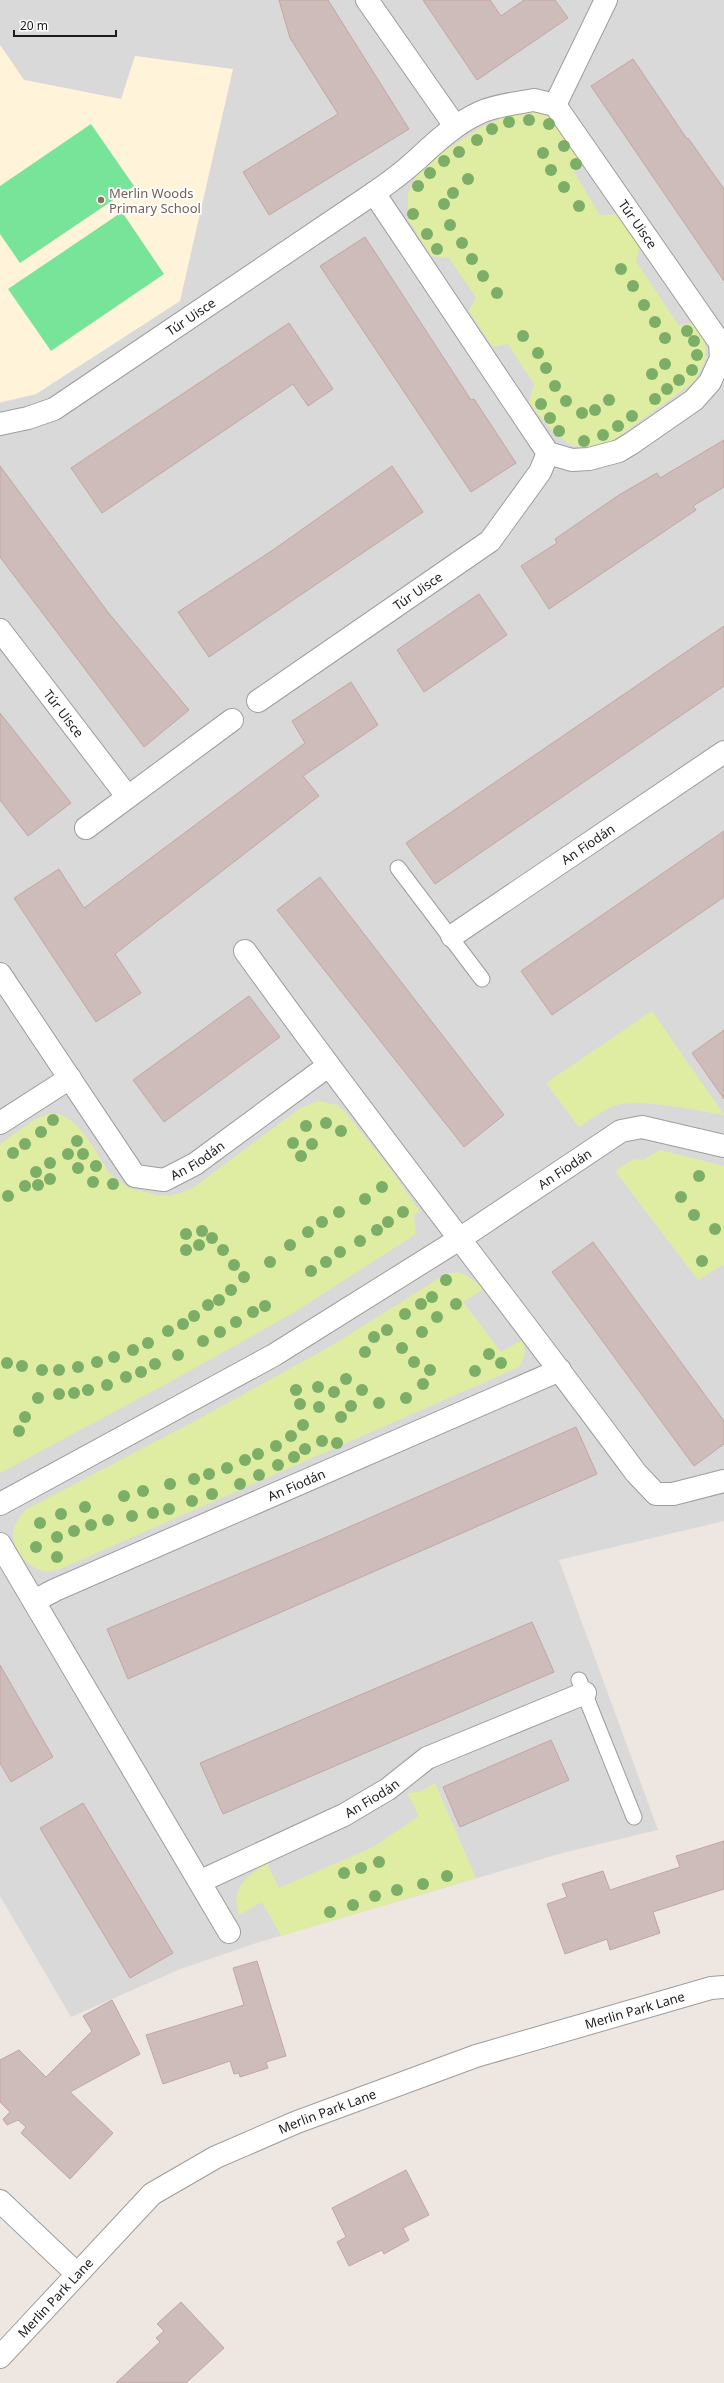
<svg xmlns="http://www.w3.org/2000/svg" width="724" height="2383" viewBox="0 0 724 2383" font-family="'Noto Sans',sans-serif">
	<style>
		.residential { fill: #dad9d9 }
		.education { fill: #fff3d9 }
		.grass { fill: #deeda2 }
		.pitch { fill: #78e499 }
		.building { fill: #cebcba; stroke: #c1a6a2 }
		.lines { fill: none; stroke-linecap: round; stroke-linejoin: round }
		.service-casing { stroke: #9d9d9d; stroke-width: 17 }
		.minor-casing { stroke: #9d9d9d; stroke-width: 24 }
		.service { stroke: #fff; stroke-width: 15 }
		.minor { stroke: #fff; stroke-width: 22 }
		.tree { fill: #7dae67 }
		.education-dot { fill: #8d6e63; stroke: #fff; stroke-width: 1.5 }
		.labels { text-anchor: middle; stroke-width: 4; stroke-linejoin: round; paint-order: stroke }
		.education-label { font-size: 13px; fill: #785e54; stroke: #fff; text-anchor: start }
		.street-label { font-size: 13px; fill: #1c1c1c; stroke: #fff }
	</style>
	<rect width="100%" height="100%" fill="#eee6e1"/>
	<polygon class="residential" points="0,0 724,0 724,1521 559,1560 658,1830 566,1852 256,1943 178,1970 71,2017 0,1896 0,403 36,394 121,99 24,80 0,45"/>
	<polygon class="education" points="0,45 24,80 121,99 135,56 233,69 180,301 36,394 0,402"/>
	<g class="grass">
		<polygon points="524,109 552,113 584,156 574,172 600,215 619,214 640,246 636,261 679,326 695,322 705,339 706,358 695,381 612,441 595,447 573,446 554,433 529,403 534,384 508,344 493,347 469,311 476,297 449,258 431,256 408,219 408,193 418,172 434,158 483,126"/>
		<path d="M652,1011L724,1115C697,1111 638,1097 614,1106C602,1110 590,1120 579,1127L546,1083Z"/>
		<path d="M318,1101L337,1105L345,1112L392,1171L420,1212L414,1215L416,1234L293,1313L166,1384L0,1473V1144C14,1135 29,1121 45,1115C74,1104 97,1156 111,1175L129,1188L157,1195L169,1196L184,1192L193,1188L299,1109Z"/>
		<polygon points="660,1150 724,1166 724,1264 698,1280 615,1171 627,1163 635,1159 643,1160"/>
		<path d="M456,1272L466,1275L484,1289L463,1302L501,1352L522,1340C527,1350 525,1357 519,1367L60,1569C55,1570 49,1572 44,1571C28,1568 14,1551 13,1535C13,1526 19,1517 25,1510L195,1421L331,1346L446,1274Z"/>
		<path d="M435,1783L476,1878L281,1936L262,1902L239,1915C230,1889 246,1875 267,1864L279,1888L373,1847L419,1816L407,1793L420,1792Z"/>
	</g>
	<g class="pitch">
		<polygon points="91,124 134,186 20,263 0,234 0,186"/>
		<polygon points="122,212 164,274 51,351 8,289"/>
	</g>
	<g class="building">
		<polygon points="279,0 328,0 409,129 269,215 243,172 338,114 290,38"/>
		<polygon points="423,0 490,0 501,16 524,0 555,0 568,18 477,80"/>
		<polygon points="633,59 687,139 688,138 724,189 724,281 591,86"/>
		<polygon points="365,237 471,400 474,399 516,463 471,492 320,266"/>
		<polygon points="289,323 333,389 308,406 293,384 102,513 71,468"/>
		<polygon points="724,440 724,487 693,506 696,510 549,609 521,566 557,543 555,539 619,495 657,473 660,478"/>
		<polygon points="0,466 107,611 189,710 144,747 0,557"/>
		<polygon points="392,466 423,512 209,657 178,612 273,550"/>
		<polygon points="479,594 507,635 424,692 397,650"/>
		<polygon points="724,626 724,686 435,884 406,843"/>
		<polygon points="351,682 378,725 303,776 319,796 115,954 141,993 96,1022 14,898 59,869 84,908 305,743 292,721"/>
		<polygon points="0,713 71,803 28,836 0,800"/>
		<polygon points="724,831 724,897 552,1015 521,971"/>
		<polygon points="320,877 504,1115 464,1147 277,910"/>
		<polygon points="249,996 280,1037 164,1122 133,1080"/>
		<polygon points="724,1030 724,1099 692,1053"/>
		<polygon points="593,1242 724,1421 724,1444 694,1466 552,1272"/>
		<polygon points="576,1427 597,1474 128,1679 107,1629 324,1538"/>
		<polygon points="532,1622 554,1672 223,1814 200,1763"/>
		<polygon points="0,1665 53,1757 11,1782 0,1763"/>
		<polygon points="551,1740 569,1780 460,1827 443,1787"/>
		<polygon points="83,1803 173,1953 130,1978 40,1828"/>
		<polygon points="724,1841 724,1889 653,1912 660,1933 610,1950 607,1939 565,1954 547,1904 567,1897 562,1884 603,1871 610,1890 680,1867 676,1856"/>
		<polygon points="257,1961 286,2056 266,2062 268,2068 240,2077 239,2073 234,2074 230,2061 163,2084 146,2035 244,2005 233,1968"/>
		<polygon points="112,2000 140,2054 70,2092 113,2133 70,2179 21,2133 26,2127 18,2120 7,2125 3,2119 10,2112 0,2102 0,2060 19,2050 46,2077 92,2031 83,2016"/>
		<polygon points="406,2170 429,2215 403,2228 409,2240 384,2254 382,2250 349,2266 337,2242 346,2237 332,2208"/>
		<polygon points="181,2302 224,2348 186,2383 116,2383 160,2342 156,2338 164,2331 157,2324"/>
	</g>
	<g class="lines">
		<g class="service-casing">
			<g id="service">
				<polyline points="398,868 482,979"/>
				<polyline points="579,1680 634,1817"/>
			</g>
		</g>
		<g class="minor-casing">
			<g id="minor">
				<polyline points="367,0 455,126"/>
				<path d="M534,100L555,105L720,343L721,358L710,382L694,400L632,443L619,451L589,459L572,460L548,453L374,193C387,184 401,174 413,163C434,144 454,124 481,112C497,105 517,103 534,100Z"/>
				<polyline points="555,105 606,0"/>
				<path id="s1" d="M0,424L28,418L54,409L374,193"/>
				<path id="s2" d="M0,630L127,796"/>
				<path id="s3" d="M258,701L490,541L540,472L548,453"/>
				<polyline points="86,828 232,720"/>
				<path id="s4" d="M452,936L724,752"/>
				<path d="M245,951C372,1128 507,1298 636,1473L656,1494H673L724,1481"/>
				<path id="s5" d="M0,974L135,1176L164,1180L195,1164L328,1066"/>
				<polyline points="0,1123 70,1078"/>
				<path id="s6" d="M0,1504L274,1355L461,1238L621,1131L642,1127L724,1146"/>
				<polyline points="0,1544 229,1932"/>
				<path id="s7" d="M34,1601L55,1590L560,1370"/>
				<path id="s8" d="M201,1881L344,1815L388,1789L427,1758L585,1693"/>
				<polyline points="0,2201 77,2274"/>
				<path id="s9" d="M0,2357L152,2194L216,2157L297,2122L476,2056L711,1988L724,1987"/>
			</g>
		</g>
		<use href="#service" class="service"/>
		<use href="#minor" class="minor"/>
	</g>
	<g class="tree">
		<circle cx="529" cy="120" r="6"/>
		<circle cx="509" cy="122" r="6"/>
		<circle cx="549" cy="124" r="6"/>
		<circle cx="492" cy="129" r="6"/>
		<circle cx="477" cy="140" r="6"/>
		<circle cx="564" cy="146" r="6"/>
		<circle cx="459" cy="152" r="6"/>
		<circle cx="543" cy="153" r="6"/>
		<circle cx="444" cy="161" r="6"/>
		<circle cx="576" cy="164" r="6"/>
		<circle cx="551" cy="170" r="6"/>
		<circle cx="430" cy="173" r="6"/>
		<circle cx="468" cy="179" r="6"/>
		<circle cx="418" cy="186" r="6"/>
		<circle cx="564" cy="187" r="6"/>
		<circle cx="453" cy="193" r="6"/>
		<circle cx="444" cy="204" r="6"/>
		<circle cx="579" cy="206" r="6"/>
		<circle cx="413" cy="214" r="6"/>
		<circle cx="450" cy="225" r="6"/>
		<circle cx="427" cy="234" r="6"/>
		<circle cx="462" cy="243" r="6"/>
		<circle cx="437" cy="249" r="6"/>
		<circle cx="472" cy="259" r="6"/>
		<circle cx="621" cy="269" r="6"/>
		<circle cx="483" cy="276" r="6"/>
		<circle cx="633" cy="286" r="6"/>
		<circle cx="497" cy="293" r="6"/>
		<circle cx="644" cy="305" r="6"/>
		<circle cx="655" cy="322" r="6"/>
		<circle cx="687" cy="331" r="6"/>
		<circle cx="523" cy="336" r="6"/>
		<circle cx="665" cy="338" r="6"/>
		<circle cx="694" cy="341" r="6"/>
		<circle cx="538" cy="353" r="6"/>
		<circle cx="697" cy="355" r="6"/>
		<circle cx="665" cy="364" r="6"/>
		<circle cx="546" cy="368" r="6"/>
		<circle cx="692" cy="370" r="6"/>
		<circle cx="652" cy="374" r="6"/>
		<circle cx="679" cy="380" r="6"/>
		<circle cx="555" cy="386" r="6"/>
		<circle cx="667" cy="389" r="6"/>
		<circle cx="655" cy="399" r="6"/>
		<circle cx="609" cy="400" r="6"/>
		<circle cx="566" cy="401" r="6"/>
		<circle cx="541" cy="404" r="6"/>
		<circle cx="595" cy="410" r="6"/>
		<circle cx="582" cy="413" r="6"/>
		<circle cx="632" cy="416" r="6"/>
		<circle cx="550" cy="418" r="6"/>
		<circle cx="618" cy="426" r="6"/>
		<circle cx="559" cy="431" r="6"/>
		<circle cx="603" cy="435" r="6"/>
		<circle cx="584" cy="441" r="6"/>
		<circle cx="53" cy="1120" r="6"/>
		<circle cx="326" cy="1123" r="6"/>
		<circle cx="306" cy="1126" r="6"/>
		<circle cx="341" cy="1131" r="6"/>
		<circle cx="41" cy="1132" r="6"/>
		<circle cx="77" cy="1141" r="6"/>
		<circle cx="293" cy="1143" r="6"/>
		<circle cx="25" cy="1144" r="6"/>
		<circle cx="312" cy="1144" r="6"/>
		<circle cx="13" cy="1153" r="6"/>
		<circle cx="68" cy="1154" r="6"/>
		<circle cx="83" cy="1154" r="6"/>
		<circle cx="301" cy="1156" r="6"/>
		<circle cx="50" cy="1163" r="6"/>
		<circle cx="96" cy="1166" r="6"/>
		<circle cx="78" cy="1168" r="6"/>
		<circle cx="36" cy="1172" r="6"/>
		<circle cx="699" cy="1176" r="6"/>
		<circle cx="50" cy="1179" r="6"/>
		<circle cx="93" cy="1182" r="6"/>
		<circle cx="113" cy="1184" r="6"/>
		<circle cx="38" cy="1185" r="6"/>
		<circle cx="25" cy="1186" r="6"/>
		<circle cx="382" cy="1187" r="6"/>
		<circle cx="8" cy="1196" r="6"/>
		<circle cx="681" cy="1197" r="6"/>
		<circle cx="365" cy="1199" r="6"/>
		<circle cx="339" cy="1212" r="6"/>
		<circle cx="403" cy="1212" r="6"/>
		<circle cx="694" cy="1215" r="6"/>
		<circle cx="322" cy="1222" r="6"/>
		<circle cx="388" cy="1222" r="6"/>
		<circle cx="715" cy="1229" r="6"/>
		<circle cx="377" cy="1230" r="6"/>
		<circle cx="202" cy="1231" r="6"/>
		<circle cx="308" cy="1232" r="6"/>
		<circle cx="186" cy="1234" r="6"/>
		<circle cx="212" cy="1238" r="6"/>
		<circle cx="360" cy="1241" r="6"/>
		<circle cx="199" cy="1245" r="6"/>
		<circle cx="290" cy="1245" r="6"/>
		<circle cx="186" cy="1250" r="6"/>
		<circle cx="223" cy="1250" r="6"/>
		<circle cx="340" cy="1252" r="6"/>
		<circle cx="702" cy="1261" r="6"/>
		<circle cx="270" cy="1262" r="6"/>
		<circle cx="326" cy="1262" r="6"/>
		<circle cx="234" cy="1265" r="6"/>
		<circle cx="311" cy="1271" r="6"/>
		<circle cx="244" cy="1277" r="6"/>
		<circle cx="446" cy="1280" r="6"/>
		<circle cx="231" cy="1290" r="6"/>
		<circle cx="432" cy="1297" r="6"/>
		<circle cx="219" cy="1300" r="6"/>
		<circle cx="421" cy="1304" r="6"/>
		<circle cx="456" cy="1304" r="6"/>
		<circle cx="208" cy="1305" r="6"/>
		<circle cx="265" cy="1306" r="6"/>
		<circle cx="253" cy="1312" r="6"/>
		<circle cx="405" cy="1314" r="6"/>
		<circle cx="194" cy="1316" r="6"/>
		<circle cx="437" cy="1317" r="6"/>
		<circle cx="236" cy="1322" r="6"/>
		<circle cx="183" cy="1324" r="6"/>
		<circle cx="387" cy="1330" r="6"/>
		<circle cx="168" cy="1331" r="6"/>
		<circle cx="220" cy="1332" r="6"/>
		<circle cx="422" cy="1332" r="6"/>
		<circle cx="374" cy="1337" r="6"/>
		<circle cx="203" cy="1341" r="6"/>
		<circle cx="148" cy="1343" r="6"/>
		<circle cx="402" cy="1348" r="6"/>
		<circle cx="133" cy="1350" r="6"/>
		<circle cx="365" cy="1352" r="6"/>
		<circle cx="489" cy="1354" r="6"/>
		<circle cx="178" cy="1355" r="6"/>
		<circle cx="114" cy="1357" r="6"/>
		<circle cx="97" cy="1362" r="6"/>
		<circle cx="414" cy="1362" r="6"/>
		<circle cx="7" cy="1363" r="6"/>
		<circle cx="501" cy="1363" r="6"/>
		<circle cx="155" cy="1364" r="6"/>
		<circle cx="22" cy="1366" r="6"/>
		<circle cx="78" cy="1367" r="6"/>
		<circle cx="42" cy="1370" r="6"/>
		<circle cx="59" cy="1370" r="6"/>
		<circle cx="430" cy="1370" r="6"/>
		<circle cx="475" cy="1371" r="6"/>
		<circle cx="141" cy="1372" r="6"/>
		<circle cx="126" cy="1377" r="6"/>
		<circle cx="346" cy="1379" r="6"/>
		<circle cx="423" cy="1384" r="6"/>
		<circle cx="107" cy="1385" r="6"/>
		<circle cx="318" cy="1387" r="6"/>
		<circle cx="88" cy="1390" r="6"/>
		<circle cx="296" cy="1390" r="6"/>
		<circle cx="362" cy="1390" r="6"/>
		<circle cx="334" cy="1392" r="6"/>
		<circle cx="74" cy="1393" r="6"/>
		<circle cx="59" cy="1394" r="6"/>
		<circle cx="38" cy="1398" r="6"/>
		<circle cx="406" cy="1398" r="6"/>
		<circle cx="379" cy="1403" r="6"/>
		<circle cx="300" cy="1404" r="6"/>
		<circle cx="351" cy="1406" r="6"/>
		<circle cx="319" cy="1407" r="6"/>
		<circle cx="25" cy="1417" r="6"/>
		<circle cx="341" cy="1417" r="6"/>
		<circle cx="303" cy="1425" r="6"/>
		<circle cx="19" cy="1431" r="6"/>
		<circle cx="291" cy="1436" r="6"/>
		<circle cx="322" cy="1441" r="6"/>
		<circle cx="337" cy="1443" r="6"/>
		<circle cx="276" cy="1446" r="6"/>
		<circle cx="305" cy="1449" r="6"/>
		<circle cx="258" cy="1454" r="6"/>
		<circle cx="294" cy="1457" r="6"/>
		<circle cx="245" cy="1460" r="6"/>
		<circle cx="278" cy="1465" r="6"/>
		<circle cx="227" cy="1468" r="6"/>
		<circle cx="209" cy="1474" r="6"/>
		<circle cx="259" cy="1475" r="6"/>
		<circle cx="194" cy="1479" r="6"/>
		<circle cx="170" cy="1484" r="6"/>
		<circle cx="240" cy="1484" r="6"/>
		<circle cx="143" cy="1491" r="6"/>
		<circle cx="212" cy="1494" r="6"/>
		<circle cx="124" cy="1496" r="6"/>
		<circle cx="192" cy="1501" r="6"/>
		<circle cx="85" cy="1507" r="6"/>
		<circle cx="169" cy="1509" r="6"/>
		<circle cx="153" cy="1513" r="6"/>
		<circle cx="61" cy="1514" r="6"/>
		<circle cx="132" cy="1516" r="6"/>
		<circle cx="108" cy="1520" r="6"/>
		<circle cx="40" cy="1523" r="6"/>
		<circle cx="91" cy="1525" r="6"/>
		<circle cx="74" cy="1531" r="6"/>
		<circle cx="57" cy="1537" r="6"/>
		<circle cx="36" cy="1547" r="6"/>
		<circle cx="57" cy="1557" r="6"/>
		<circle cx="379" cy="1862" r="6"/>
		<circle cx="361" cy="1868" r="6"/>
		<circle cx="344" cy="1873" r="6"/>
		<circle cx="447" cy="1876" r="6"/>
		<circle cx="423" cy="1884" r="6"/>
		<circle cx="397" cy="1890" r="6"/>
		<circle cx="375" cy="1896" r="6"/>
		<circle cx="353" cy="1905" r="6"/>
		<circle cx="330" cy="1912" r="6"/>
	</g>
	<circle class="education-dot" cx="101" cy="200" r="4"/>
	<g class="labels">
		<g class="education-label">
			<text x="109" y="198">Merlin Woods<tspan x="109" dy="15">Primary School</tspan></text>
		</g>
		<g class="street-label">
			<text transform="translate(638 224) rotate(55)" y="5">Túr Uisce</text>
			<text dy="5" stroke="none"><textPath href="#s1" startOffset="221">Túr Uisce</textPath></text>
			<text dy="5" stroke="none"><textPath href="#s3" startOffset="194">Túr Uisce</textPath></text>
			<text dy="5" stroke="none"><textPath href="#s2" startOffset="105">Túr Uisce</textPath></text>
			<text dy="5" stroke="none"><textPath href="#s4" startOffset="164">An Fiodán</textPath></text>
			<text dy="5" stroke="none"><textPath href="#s5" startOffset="311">An Fiodán</textPath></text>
			<text dy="5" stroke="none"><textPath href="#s6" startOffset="657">An Fiodán</textPath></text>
			<text dy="5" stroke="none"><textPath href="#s7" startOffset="287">An Fiodán</textPath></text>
			<text dy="5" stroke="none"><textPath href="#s8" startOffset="190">An Fiodán</textPath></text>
			<text dy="5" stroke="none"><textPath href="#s9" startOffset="741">Merlin Park Lane</textPath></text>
			<text dy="5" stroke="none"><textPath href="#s9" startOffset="417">Merlin Park Lane</textPath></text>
			<text dy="5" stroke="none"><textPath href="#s9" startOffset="81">Merlin Park Lane</textPath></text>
		</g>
	</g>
	<path d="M14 30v6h102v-6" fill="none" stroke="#1c1c1c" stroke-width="2"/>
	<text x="20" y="30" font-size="12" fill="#1c1c1c" stroke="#ffffff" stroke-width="3" paint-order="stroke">20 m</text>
</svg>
